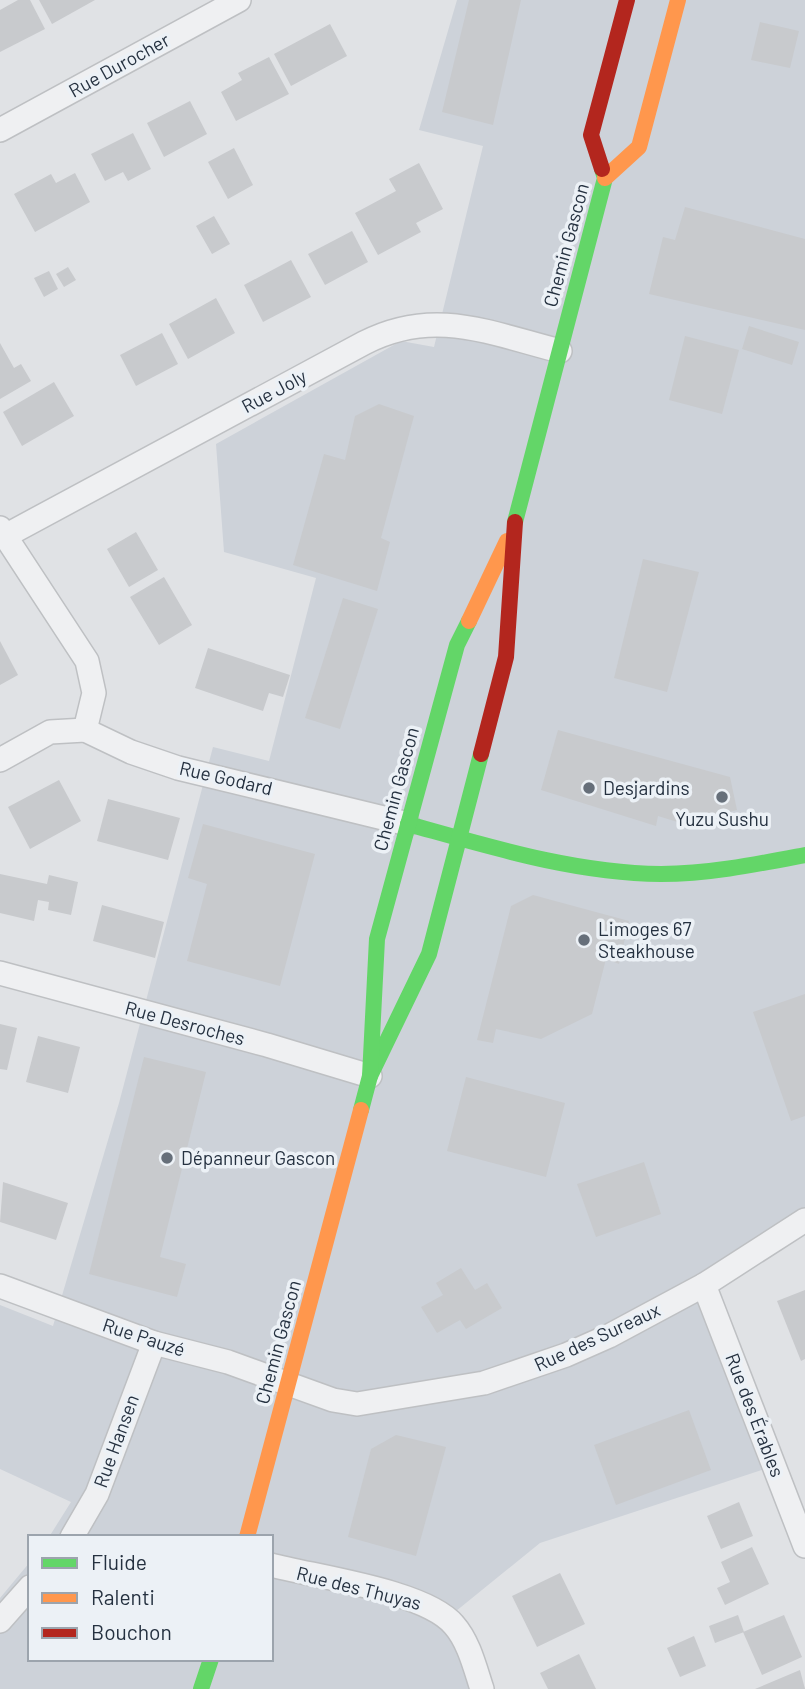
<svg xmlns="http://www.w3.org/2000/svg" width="805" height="1689" viewBox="0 0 805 1689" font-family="Barlow,sans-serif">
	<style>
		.built { fill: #cdd2d9 }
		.building { fill: #c8cacd }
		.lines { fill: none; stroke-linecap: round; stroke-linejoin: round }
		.street-casing { stroke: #bec0c3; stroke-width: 26 }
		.street { stroke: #eff0f2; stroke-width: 23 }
		.fast { stroke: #63d668; stroke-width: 16 }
		.slow { stroke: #ff974d; stroke-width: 16 }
		.jam { stroke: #b3261e; stroke-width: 16 }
		.poi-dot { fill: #666f7a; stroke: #ecf1f6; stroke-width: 2.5 }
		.labels { text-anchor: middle; stroke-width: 7; stroke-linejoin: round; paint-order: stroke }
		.street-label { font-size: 19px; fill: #253140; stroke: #ecf1f6 }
		.poi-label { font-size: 19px; fill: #253140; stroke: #ecf1f6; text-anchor: start }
	</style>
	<rect width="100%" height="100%" fill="#e0e2e5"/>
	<polygon class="built" points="457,0 805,0 805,1215 704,1285 768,1468 540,1543 445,1620 471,1689 0,1689 0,1598 30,1562 30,1659 271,1659 271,1537 49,1537 71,1502 0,1469 0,1305 53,1326 119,1103 213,747 269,761 316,578 224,552 216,444 401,341 434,347 483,146 419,130"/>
	<g class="building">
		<polygon points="18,0 30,0 45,29 0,52 0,10"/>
		<polygon points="39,0 95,0 52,24"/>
		<polygon points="469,0 521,0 493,125 442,112"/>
		<polygon points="760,22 799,31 790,68 751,60"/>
		<polygon points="330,24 347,56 291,86 274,54"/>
		<polygon points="269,57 289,94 236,121 221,92 242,80 238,73"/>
		<polygon points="190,101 207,134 164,157 147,123"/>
		<polygon points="133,133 151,169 128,181 123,172 105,181 91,154"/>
		<polygon points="234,148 253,185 228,199 208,162"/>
		<polygon points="419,163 443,209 416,223 421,232 378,255 355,213 396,191 389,179"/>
		<polygon points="75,173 90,202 35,232 14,194 51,174 56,183"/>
		<polygon points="685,207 805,239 805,330 649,294 663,237 675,240"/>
		<polygon points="214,216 230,244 212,254 196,226"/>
		<polygon points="352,231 368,262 325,285 308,254"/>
		<polygon points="291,260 311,297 263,322 244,285"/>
		<polygon points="68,267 76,280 64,287 56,274"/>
		<polygon points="49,271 58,289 44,297 34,278"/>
		<polygon points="216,298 235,333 188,359 169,324"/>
		<polygon points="749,326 799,342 792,365 742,349"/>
		<polygon points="162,333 178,364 136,386 120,355"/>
		<polygon points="685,336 739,350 722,414 669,400"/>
		<polygon points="0,343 14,368 21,364 31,381 0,399"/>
		<polygon points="54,382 74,416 22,446 3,412"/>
		<polygon points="379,404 414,416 381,538 390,542 377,591 293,565 324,454 345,460 355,416"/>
		<polygon points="136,532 158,570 129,587 107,549"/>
		<polygon points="643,559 699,572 667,692 614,678"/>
		<polygon points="164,577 192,625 159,645 130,597"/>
		<polygon points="343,598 378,609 340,729 305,718"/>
		<polygon points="0,641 18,675 0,685"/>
		<polygon points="208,648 290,675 283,697 269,693 263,711 195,688"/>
		<polygon points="558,730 730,777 737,810 684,824 658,816 656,826 541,790"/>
		<polygon points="59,780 81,821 30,849 8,807"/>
		<polygon points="108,799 180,818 168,860 97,841"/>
		<polygon points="203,824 315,854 280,986 187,961 207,884 188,878"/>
		<polygon points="0,874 47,884 49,875 78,882 71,915 48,910 49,902 38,900 34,921 0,913"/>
		<polygon points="533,895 629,921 619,964 606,959 592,1014 541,1039 496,1029 493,1043 477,1040 511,906"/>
		<polygon points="102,905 164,922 155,958 93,941"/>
		<polygon points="805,994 805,1116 791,1121 753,1012"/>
		<polygon points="0,1024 17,1028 7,1070 0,1069"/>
		<polygon points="38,1036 80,1047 68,1093 26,1082"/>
		<polygon points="144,1057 206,1072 160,1257 186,1264 177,1297 89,1274"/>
		<polygon points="466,1077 565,1103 546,1177 447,1151"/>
		<polygon points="644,1162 661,1214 596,1237 577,1184"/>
		<polygon points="3,1182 68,1203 56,1240 0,1222"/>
		<polygon points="461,1268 475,1290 487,1283 502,1308 466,1329 460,1320 437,1333 421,1307 443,1295 436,1283"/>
		<polygon points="805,1290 805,1359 801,1361 777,1301"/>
		<polygon points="689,1410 711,1470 616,1505 594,1445"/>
		<polygon points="396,1435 446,1447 416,1556 348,1537 371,1449"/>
		<polygon points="739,1502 753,1536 721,1549 707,1516"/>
		<polygon points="752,1547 769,1584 725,1605 717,1588 730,1582 721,1562"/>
		<polygon points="560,1573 585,1624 537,1647 512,1596"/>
		<polygon points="738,1615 744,1632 715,1643 709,1626"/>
		<polygon points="784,1615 802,1657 762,1675 743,1632"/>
		<polygon points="694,1636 706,1666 680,1677 667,1648"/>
		<polygon points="579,1654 596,1689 548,1689 540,1673"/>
		<polygon points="800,1670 805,1689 755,1689"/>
	</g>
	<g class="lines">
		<g class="street-casing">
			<g id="street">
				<polyline points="0,130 239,0"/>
				<polyline points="0,528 87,661 94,693 85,730"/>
				<path d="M5,536L364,343C434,307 489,333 560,351"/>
				<polyline points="0,760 50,732 85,730 131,752 178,768 408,824"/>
				<polyline points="0,973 267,1045 370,1076"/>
				<polyline points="704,1285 805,1546"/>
				<polyline points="0,1286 154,1343 228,1362 333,1400 357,1404 484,1383 566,1355 609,1336 704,1285 805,1220"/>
				<polyline points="72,1537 97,1494 154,1343"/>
				<path d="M271,1565C316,1577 426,1591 454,1625C469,1642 475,1668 482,1689"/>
				<polyline points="0,1621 30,1587"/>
			</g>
		</g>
		<use href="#street" class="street"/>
		<g class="fast">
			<polyline points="515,522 605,178 602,169"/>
			<path d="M408,824C491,847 574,873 661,874C709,874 758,864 805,855"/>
			<polyline points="370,1076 429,954 481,754"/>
			<polyline points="361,1110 370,1076 377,939 457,645 469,621"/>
			<polyline points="201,1689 211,1659"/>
		</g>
		<g class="slow">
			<polyline points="605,178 639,147 678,0"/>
			<polyline points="469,621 507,541"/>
			<polyline points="247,1537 361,1110"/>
		</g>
		<g class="jam">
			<polyline points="602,169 591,135 627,0"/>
			<polyline points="481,754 506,657 515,522"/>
		</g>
	</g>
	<g class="poi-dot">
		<circle cx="589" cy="788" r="7"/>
		<circle cx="722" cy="797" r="7"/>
		<circle cx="584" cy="940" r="7"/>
		<circle cx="167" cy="1158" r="7"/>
	</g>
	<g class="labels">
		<g class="street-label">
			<text transform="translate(119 65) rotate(-29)" y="7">Rue Durocher</text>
			<text transform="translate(566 245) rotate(-75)" y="7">Chemin Gascon</text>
			<text transform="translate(274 391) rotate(-28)" y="7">Rue Joly</text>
			<text transform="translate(226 778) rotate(13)" y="7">Rue Godard</text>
			<text transform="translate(396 789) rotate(-75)" y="7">Chemin Gascon</text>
			<text transform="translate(185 1023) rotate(15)" y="7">Rue Desroches</text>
			<text transform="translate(144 1337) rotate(18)" y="7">Rue Pauzé</text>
			<text transform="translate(597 1337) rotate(-25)" y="7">Rue des Sureaux</text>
			<text transform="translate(278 1342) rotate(-75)" y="7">Chemin Gascon</text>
			<text transform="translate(755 1415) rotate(69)" y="7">Rue des Érables</text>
			<text transform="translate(116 1441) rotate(-70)" y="7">Rue Hansen</text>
			<text transform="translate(359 1588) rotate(14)" y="7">Rue des Thuyas</text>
		</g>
		<g class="poi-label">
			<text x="603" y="795">Desjardins</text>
			<text x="722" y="826" text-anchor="middle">Yuzu Sushu</text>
			<text x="598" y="936">Limoges 67<tspan x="598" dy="22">Steakhouse</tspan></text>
			<text x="181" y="1165">Dépanneur Gascon</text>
		</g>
	</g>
	<rect x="28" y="1535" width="245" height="126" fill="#ecf1f6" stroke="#9ca4ad" stroke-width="2"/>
	<rect x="42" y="1558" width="35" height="10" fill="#63d668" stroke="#9ca4ad" stroke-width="2"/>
	<text x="91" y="1570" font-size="21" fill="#253140">Fluide</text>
	<rect x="42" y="1593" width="35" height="10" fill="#ff974d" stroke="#9ca4ad" stroke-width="2"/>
	<text x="91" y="1605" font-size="21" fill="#253140">Ralenti</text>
	<rect x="42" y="1628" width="35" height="10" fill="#b3261e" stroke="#9ca4ad" stroke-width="2"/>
	<text x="91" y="1640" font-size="21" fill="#253140">Bouchon</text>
</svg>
